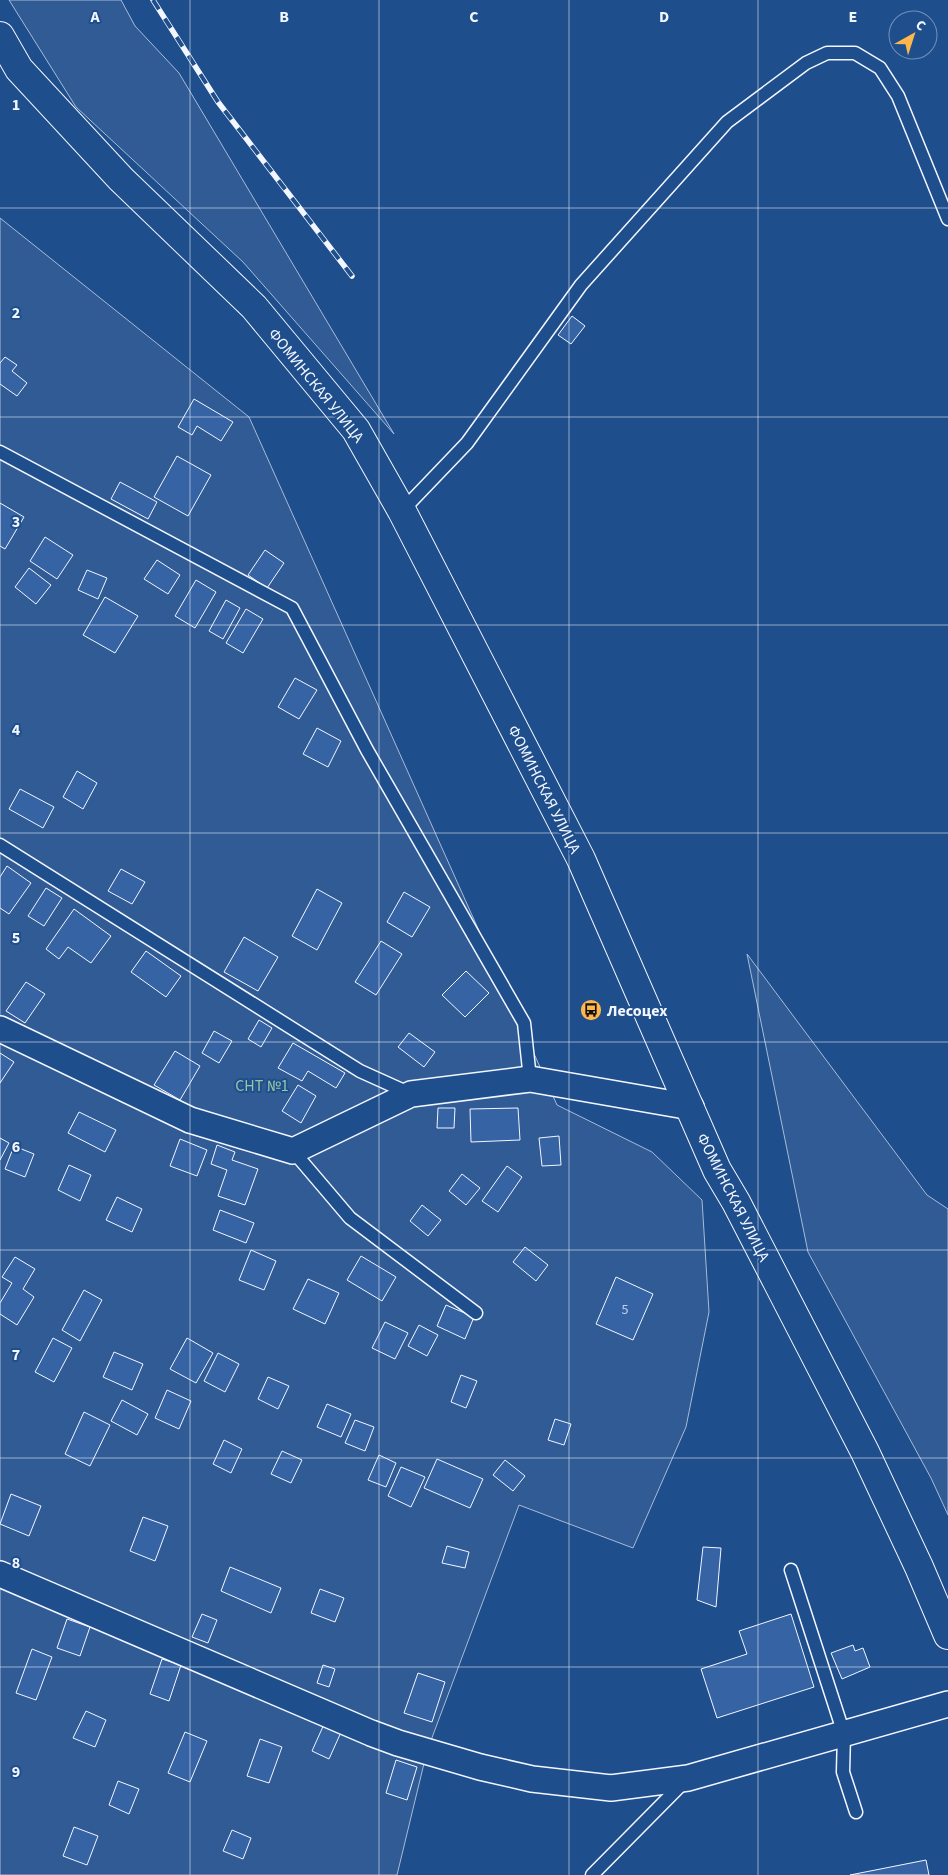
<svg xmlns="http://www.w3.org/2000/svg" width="948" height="1875" viewBox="0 0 948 1875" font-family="'Source Sans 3',sans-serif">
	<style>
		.built { fill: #305b95; stroke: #a8bbd7 }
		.building { fill: #3563a3; stroke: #f2f6ff }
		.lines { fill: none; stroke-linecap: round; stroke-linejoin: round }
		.service-casing { stroke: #f2f6ff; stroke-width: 15 }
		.minor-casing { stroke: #f2f6ff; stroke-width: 28 }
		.tertiary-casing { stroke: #f2f6ff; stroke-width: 30 }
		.service { stroke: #1f4e8c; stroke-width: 12 }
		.minor { stroke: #1f4e8c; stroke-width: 25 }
		.tertiary { stroke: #1f4e8c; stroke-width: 28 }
		.rail-casing { stroke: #f2f6ff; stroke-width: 5.5 }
		.rail { stroke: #1f4e8c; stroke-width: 4; stroke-dasharray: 11; stroke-linecap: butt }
		.grid { fill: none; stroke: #f2f6ff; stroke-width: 1; stroke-opacity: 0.55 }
		.labels { text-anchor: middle; stroke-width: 4; stroke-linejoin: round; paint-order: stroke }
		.number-label { font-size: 14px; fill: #c3d1e8 }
		.street-label { font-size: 16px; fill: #f2f6ff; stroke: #1f4e8c }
		.poi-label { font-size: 16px; font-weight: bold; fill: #f2f6ff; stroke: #1f4e8c; text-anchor: start }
		.park-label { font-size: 16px; fill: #97c8a6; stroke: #1f4e8c }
		.grid-label { font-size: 16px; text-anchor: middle; font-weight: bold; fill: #f2f6ff; stroke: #1f4e8c; stroke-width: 4; stroke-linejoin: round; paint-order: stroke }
	</style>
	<rect width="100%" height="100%" fill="#1f4e8c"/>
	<g class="built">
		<polygon points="9,0 121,0 135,26 179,73 394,434 243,262 76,107"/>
		<polygon points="0,218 249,417 557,1105 652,1152 702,1200 709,1312 686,1427 633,1548 519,1505 427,1751 397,1875 0,1875"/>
		<polygon points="747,954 927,1195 948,1209 948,1515 931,1478 808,1252"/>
	</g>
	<g class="building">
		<polygon points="572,316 585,326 571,344 558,335"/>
		<polygon points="5,357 17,365 12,371 27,383 17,396 0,384 0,363"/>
		<polygon points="194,399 233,422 221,441 197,426 192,435 178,427"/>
		<polygon points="177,456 211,475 188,516 154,497"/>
		<polygon points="120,482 157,502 148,519 111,499"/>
		<polygon points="0,503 24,517 5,549 0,546"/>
		<polygon points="45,537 73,555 57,579 30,561"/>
		<polygon points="265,550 284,563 267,588 248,575"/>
		<polygon points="157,560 180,575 168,594 144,579"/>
		<polygon points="29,568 51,585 36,604 15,587"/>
		<polygon points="87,570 107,578 98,599 78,590"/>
		<polygon points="196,580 216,592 195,628 175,616"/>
		<polygon points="105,597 138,616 115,653 83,635"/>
		<polygon points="226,600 240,608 223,639 209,631"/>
		<polygon points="246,609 263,619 243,653 226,643"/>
		<polygon points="295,678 317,690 299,719 278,707"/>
		<polygon points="317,728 341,741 328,767 303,754"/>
		<polygon points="77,771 97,783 83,809 63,797"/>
		<polygon points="20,789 54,807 43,828 9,809"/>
		<polygon points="7,866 31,883 9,914 0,908 0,877"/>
		<polygon points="121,869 145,882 132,904 108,891"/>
		<polygon points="46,888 62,898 44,926 28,916"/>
		<polygon points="317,889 342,903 317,950 292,936"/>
		<polygon points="404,892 430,907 412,937 387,922"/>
		<polygon points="74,909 111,936 91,963 68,947 59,959 46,949"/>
		<polygon points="244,937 278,957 258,991 224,972"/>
		<polygon points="381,941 402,954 376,995 355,982"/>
		<polygon points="146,951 181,976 166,997 131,972"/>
		<polygon points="466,971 489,993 465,1017 442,995"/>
		<polygon points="26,982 45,994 25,1023 6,1011"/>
		<polygon points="259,1020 272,1028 261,1047 248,1039"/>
		<polygon points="214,1031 232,1041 219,1063 202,1053"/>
		<polygon points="409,1033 435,1052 424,1067 398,1047"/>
		<polygon points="293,1043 345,1073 336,1088 308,1071 302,1081 278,1068"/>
		<polygon points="175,1051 200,1066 180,1100 154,1085"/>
		<polygon points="0,1053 14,1062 0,1083"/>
		<polygon points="298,1085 316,1096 301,1123 282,1111"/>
		<polygon points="438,1108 455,1108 454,1128 437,1128"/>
		<polygon points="518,1108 520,1140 471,1142 470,1109"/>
		<polygon points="79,1112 116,1130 105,1152 68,1133"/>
		<polygon points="559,1136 561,1165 542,1166 539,1138"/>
		<polygon points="0,1138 9,1143 0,1160"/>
		<polygon points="180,1139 207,1150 197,1176 170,1166"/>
		<polygon points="217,1145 235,1152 232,1160 258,1169 245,1205 218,1196 227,1170 211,1164"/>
		<polygon points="14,1146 34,1154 25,1177 5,1169"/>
		<polygon points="69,1165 91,1175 80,1201 58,1190"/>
		<polygon points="507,1166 522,1177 498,1212 482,1201"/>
		<polygon points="462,1174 480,1188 466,1205 449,1191"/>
		<polygon points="117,1197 142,1209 132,1232 106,1220"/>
		<polygon points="422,1205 441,1220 428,1236 410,1221"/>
		<polygon points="220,1210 254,1223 246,1243 213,1230"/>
		<polygon points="525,1247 548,1265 536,1281 513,1262"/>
		<polygon points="251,1250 276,1261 264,1290 239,1280"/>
		<polygon points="361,1256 396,1277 382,1301 347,1280"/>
		<polygon points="15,1257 35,1269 23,1289 34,1297 17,1325 0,1314 0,1303 12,1283 2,1277"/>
		<polygon points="616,1277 653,1294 633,1340 596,1324"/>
		<polygon points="308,1279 339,1293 325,1324 293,1309"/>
		<polygon points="84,1290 102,1300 80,1341 62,1330"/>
		<polygon points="446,1305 474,1317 465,1339 437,1326"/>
		<polygon points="385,1322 408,1333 395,1359 372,1348"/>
		<polygon points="419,1325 438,1335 427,1356 408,1346"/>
		<polygon points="53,1338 72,1348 54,1382 35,1372"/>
		<polygon points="187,1338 213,1353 196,1383 170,1369"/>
		<polygon points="114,1352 143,1364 132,1390 103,1377"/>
		<polygon points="218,1353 239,1364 225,1392 204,1381"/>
		<polygon points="461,1375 477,1381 466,1408 451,1402"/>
		<polygon points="268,1377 289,1386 278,1409 258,1399"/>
		<polygon points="167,1390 191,1401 179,1429 155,1418"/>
		<polygon points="122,1400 148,1414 137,1435 111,1421"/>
		<polygon points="327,1404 351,1414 341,1437 317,1427"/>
		<polygon points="84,1412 110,1425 90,1466 65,1454"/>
		<polygon points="555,1419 571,1424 564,1445 548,1440"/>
		<polygon points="355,1420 374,1427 365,1451 345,1443"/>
		<polygon points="224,1440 242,1449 231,1473 213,1464"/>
		<polygon points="282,1451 302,1460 291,1483 271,1474"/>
		<polygon points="379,1455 396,1463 386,1487 368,1480"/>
		<polygon points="437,1459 483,1479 470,1508 424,1488"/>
		<polygon points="505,1460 525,1476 513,1491 493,1475"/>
		<polygon points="401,1467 425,1477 411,1507 388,1496"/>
		<polygon points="11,1494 41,1506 29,1536 0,1524"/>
		<polygon points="143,1517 168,1526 155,1561 130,1551"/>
		<polygon points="447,1546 469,1552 465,1568 442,1563"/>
		<polygon points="703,1547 721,1548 716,1607 697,1600"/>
		<polygon points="230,1567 281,1588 271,1613 221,1591"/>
		<polygon points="320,1589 344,1598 335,1622 311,1613"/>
		<polygon points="202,1614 217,1620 208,1643 192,1637"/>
		<polygon points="791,1614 814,1687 717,1718 701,1669 747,1654 739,1631"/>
		<polygon points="67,1619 90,1627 80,1656 57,1648"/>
		<polygon points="853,1645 855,1651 863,1648 870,1667 842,1679 831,1653"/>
		<polygon points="32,1649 52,1657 36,1700 16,1693"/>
		<polygon points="162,1659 181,1665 169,1701 150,1694"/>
		<polygon points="323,1665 335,1669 329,1687 317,1683"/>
		<polygon points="418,1673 445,1682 432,1722 404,1713"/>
		<polygon points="86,1711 106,1720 95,1747 73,1738"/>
		<polygon points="325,1722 342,1730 329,1759 312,1751"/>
		<polygon points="185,1732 207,1741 190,1782 168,1773"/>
		<polygon points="260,1739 282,1747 269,1783 247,1776"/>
		<polygon points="396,1760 417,1767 407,1800 386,1793"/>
		<polygon points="118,1781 139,1789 129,1814 109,1805"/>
		<polygon points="74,1827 98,1836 87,1865 63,1856"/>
		<polygon points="232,1830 251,1838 243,1859 223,1851"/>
		<polygon points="926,1860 929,1875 850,1875"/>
	</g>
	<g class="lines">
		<g class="service-casing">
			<g id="service">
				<polyline points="0,452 292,608 367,750 524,1023 530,1079"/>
				<polyline points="402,511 467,443 581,285 727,122 806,63 827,53 855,53 880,68 898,96 948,219"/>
				<polyline points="0,845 360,1071 411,1094"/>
				<polyline points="293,1151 350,1218 476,1313"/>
				<polyline points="791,1570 844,1734 843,1772 856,1812"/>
				<polyline points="592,1875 685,1781"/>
			</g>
		</g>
		<g class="minor-casing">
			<g id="minor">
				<polyline points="0,1029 190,1120 293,1151 411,1094 530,1079 691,1107"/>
				<polyline points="0,1574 371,1733 398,1743 480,1767 532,1779 611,1788 688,1778 948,1704"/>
			</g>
		</g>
		<g class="tertiary-casing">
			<polyline id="tertiary" points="0,36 19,69 121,179 254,307 356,430 402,511 581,859 717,1170 736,1202 865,1452 919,1567 948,1635"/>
		</g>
		<use href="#service" class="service"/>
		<use href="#minor" class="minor"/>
		<use href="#tertiary" class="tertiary"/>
		<g class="rail-casing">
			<polyline id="rail" points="153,0 218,102 352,276"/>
		</g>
		<use href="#rail" class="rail"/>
	</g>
	<path class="grid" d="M190,0V1875M379,0V1875M569,0V1875M758,0V1875M0,208H948M0,417H948M0,625H948M0,833H948M0,1042H948M0,1250H948M0,1458H948M0,1667H948"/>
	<defs>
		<g id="bus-disc" transform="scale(1.125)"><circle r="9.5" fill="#ffb74d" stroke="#1f4e8c"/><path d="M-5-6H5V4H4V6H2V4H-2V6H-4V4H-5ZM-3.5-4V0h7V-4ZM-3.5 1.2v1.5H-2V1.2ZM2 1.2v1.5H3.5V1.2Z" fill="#111"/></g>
	</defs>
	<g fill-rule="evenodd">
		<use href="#bus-disc" x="591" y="1010"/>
	</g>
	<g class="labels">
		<g class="number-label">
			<text x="625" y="1314">5</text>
		</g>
		<g class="street-label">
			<text transform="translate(317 385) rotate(51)" y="6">ФОМИНСКАЯ УЛИЦА</text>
			<text transform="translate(545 789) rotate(63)" y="6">ФОМИНСКАЯ УЛИЦА</text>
			<text transform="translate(734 1197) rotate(63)" y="6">ФОМИНСКАЯ УЛИЦА</text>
		</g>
		<g class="poi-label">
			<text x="607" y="1016">Лесоцех</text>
		</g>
		<g class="park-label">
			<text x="262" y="1091">СНТ №1</text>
		</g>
	</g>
	<g class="grid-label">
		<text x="95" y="22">A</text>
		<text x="284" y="22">B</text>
		<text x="474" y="22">C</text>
		<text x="664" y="22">D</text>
		<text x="853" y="22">E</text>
		<text x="16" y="110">1</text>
		<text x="16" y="318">2</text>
		<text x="16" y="527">3</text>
		<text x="16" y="735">4</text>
		<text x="16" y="943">5</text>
		<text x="16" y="1152">6</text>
		<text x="16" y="1360">7</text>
		<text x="16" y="1568">8</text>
		<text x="16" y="1777">9</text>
	</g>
	<g transform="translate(913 35) rotate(39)"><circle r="24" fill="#1f4e8c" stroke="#7391ba"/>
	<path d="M0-4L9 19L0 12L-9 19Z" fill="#ffb74d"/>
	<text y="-8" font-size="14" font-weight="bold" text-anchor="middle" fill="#f2f6ff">С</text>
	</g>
</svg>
